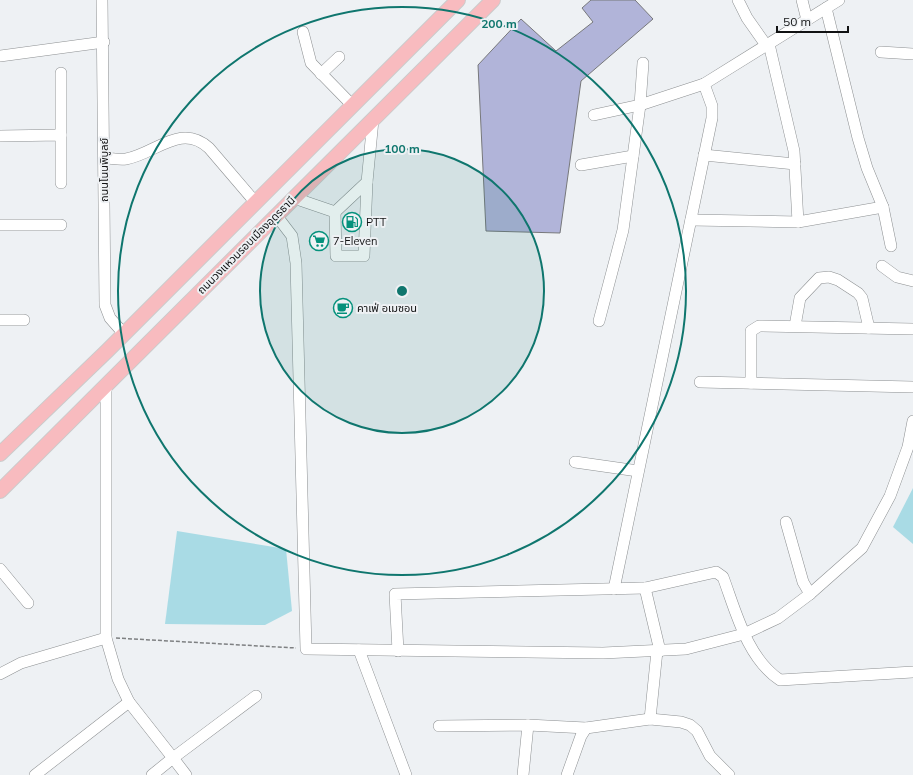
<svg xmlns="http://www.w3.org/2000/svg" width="913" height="775" viewBox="0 0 913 775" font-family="Mulish,'Noto Sans Thai',sans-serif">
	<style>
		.water { fill: #a9dbe5 }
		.building { fill: #b1b4d9; stroke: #77787b }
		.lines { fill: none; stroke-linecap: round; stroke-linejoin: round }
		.minor-casing { stroke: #8d9092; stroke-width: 12 }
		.major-casing { stroke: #cbcbcb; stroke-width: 16 }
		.path { stroke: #7e8082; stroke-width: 1.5; stroke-dasharray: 4 2; stroke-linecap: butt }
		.minor { stroke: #fff; stroke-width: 11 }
		.major { stroke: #f8bbbf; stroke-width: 14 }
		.ring { fill: none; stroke: #0f766e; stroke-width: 2 }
		.labels { text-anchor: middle; stroke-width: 4; stroke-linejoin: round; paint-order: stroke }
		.street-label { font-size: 11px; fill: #111213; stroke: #eef1f4 }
		.poi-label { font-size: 11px; fill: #111213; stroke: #eef1f4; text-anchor: start }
		.centre { fill: #0f766e; stroke: #eef1f4; stroke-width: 2 }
		.ring-label { font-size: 12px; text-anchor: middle; font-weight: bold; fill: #0f766e; stroke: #eef1f4; stroke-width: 4; stroke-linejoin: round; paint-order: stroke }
	</style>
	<rect width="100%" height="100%" fill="#eef1f4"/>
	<g class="water">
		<polygon points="913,488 913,544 893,527"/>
		<polygon points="177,531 286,549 292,611 265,625 165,624"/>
	</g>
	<polygon class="building" points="591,0 635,0 653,19 581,81 560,233 486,231 478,65 521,19 556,51 593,22 582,8"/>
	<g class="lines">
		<g class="minor-casing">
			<g id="minor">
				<polyline points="102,0 105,305 110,318 124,334"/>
				<polyline points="738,0 747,18 766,45"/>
				<polyline points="802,0 807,20"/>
				<polyline points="826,8 858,138 867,168 883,207 891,246"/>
				<polyline points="303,32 311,63 353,106"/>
				<polyline points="769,44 794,151 798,222"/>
				<polyline points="881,52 913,54"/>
				<polyline points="0,56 104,42"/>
				<polyline points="321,74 339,57"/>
				<polyline points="594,115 640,105 704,84 839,0"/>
				<polyline points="61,135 61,73"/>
				<polyline points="0,136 61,135 61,183"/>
				<polyline points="704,155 795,164"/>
				<path d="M104,158C111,158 119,160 126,159C155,154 181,122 209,148L256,203"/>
				<polyline points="581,165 633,156"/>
				<polyline points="294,198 335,212 367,182 373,120"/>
				<polyline points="335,212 336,256 364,256 367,182"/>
				<polyline points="276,215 292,236 296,263 306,649 603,653 686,649 744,634 778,618 810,594 862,548 890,496 908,447 913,421"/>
				<polyline points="691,220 798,222 883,207"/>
				<polyline points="0,225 61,225"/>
				<polyline points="882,266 897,277 913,281"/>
				<polyline points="0,320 24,320"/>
				<polyline points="599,321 623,230 640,105 643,63"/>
				<polyline points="795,326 800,298 819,278 829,277 838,280 858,293 862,298 869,328"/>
				<polyline points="700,382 913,387"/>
				<polyline points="751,383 751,331 759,326 913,329"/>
				<polyline points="106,385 106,638 118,679 129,702"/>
				<polyline points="575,462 638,471"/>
				<polyline points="786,522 803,582 810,594"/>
				<polyline points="0,569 28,603"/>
				<polyline points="645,588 660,651"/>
				<polyline points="614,589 712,118 712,106 704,84"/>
				<polyline points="359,650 406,775"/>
				<path d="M398,651L395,594L645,588L716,572L723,577C736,612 747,658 780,680L913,672"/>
				<polyline points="0,674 21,663 106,638"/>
				<polyline points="650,719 657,651"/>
				<polyline points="439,726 528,725 586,728 650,719 681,722 690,725 697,731 710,756 729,775"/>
				<polyline points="35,775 129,702 173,758 152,775"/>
				<polyline points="186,775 173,758 256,696"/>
				<polyline points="523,775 528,725"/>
				<polyline points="567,775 581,736 586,728"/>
			</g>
		</g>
		<g class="major-casing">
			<g id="major">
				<polyline points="0,454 107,351 458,0"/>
				<polyline points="0,491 493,0"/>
			</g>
		</g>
		<polyline class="path" points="116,638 296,648"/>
		<use href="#minor" class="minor"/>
		<use href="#major" class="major"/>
	</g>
	<circle cx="402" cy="291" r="142" fill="#0f766e" fill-opacity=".12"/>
	<g class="ring">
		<circle cx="402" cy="291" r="142"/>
		<circle cx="402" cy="291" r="284"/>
	</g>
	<defs>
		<g id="fuel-ring" transform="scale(1)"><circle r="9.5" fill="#eef1f4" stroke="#05917c" stroke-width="1.5"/><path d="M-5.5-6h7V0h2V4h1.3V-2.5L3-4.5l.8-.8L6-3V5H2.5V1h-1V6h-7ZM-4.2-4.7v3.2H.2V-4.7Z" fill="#05917c"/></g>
		<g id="supermarket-ring" transform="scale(1)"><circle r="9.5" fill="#eef1f4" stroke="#05917c" stroke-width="1.5"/><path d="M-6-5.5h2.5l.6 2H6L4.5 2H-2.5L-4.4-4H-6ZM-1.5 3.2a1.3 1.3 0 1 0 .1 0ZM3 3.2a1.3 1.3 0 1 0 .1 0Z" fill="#05917c"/></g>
		<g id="cafe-ring" transform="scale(1)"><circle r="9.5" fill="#eef1f4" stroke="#05917c" stroke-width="1.5"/><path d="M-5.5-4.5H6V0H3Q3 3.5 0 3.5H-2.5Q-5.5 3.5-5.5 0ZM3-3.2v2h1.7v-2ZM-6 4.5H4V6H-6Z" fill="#05917c"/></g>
	</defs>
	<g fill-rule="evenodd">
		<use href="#fuel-ring" x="352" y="222"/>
		<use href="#supermarket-ring" x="319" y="241"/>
		<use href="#cafe-ring" x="343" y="308"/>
	</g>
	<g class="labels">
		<g class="street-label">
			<text transform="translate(104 170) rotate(-90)" y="4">ถนนโนนพิบูลย์</text>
			<text transform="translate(246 245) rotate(-45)" y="4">ถนนวงแหวนรอบเมืองอุดรธานี</text>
		</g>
		<g class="poi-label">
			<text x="366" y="226">PTT</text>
			<text x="333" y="245">7-Eleven</text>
			<text x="357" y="312">คาเฟ่ อเมซอน</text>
		</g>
	</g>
	<circle cx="402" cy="291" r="6" class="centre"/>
	<g class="ring-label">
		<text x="499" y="28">200 m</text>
		<text x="402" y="153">100 m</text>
	</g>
	<path d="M777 26v6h71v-6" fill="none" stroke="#111213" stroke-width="2"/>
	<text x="783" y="26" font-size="12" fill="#111213" stroke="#eef1f4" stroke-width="3" paint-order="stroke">50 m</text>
</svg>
